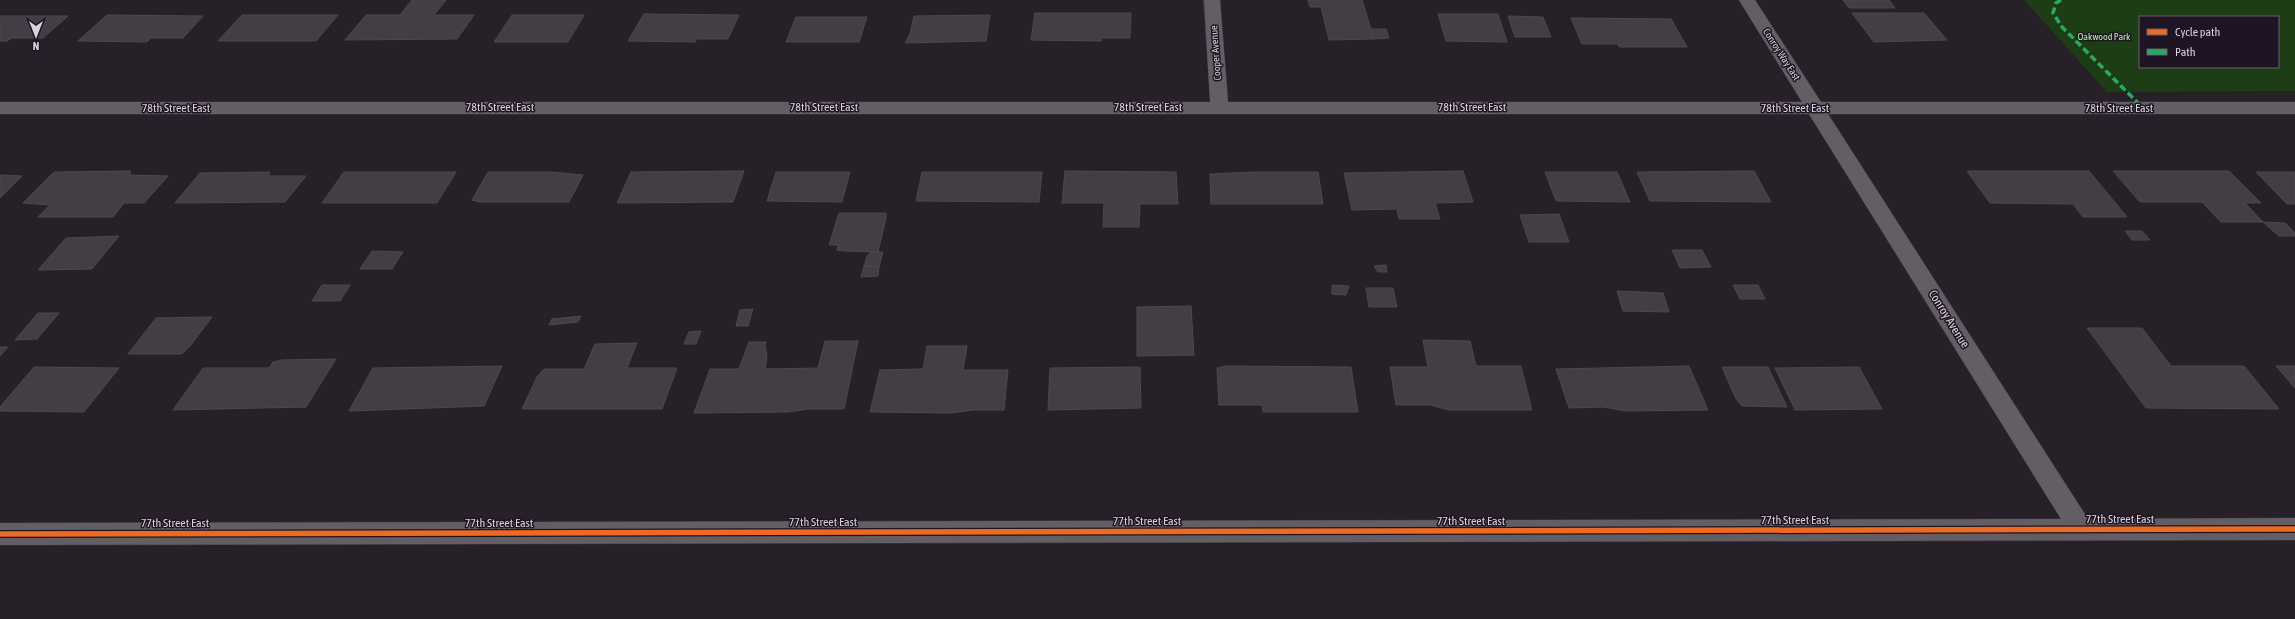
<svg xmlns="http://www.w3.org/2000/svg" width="2295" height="619" viewBox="0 0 2295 619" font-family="'Asap Condensed',sans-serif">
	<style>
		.green { fill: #1d3d16; fill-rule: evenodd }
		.building { fill: #433e45; stroke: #4d474e }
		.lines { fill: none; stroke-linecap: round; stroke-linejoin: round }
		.minor-casing { stroke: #403b42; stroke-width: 1 }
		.minor { fill: #635e64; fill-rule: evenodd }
		.quiet { stroke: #26ab63; stroke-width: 3.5; stroke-dasharray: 7 3.5; stroke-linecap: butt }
		.cycleway-casing { stroke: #1f1423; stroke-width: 8 }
		.cycleway { stroke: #ed6a23; stroke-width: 5.5 }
		.labels { text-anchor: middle; stroke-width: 3; stroke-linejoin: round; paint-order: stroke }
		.far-park-label { font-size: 10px; fill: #abf59b; stroke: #1f1423 }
		.far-street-label { font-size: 10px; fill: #d9d2dc; stroke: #1f1423 }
		.street-label { font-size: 12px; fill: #d9d2dc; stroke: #1f1423 }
	</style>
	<rect width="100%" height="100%" fill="#272028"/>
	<path class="green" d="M2024,0H2295V91L2107,92ZM2140,17H2278V67H2140Z"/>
	<g class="building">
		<polygon points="412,0 446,0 434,15 474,15 457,39 345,40 366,15 400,15"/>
		<polygon points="1308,0 1362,0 1374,39 1329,40 1321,7 1310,7"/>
		<polygon points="1843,0 1889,0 1895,8 1849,8"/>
		<polygon points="1035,13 1131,13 1130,38 1101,38 1101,41 1031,40"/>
		<polygon points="1852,13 1924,13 1947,40 1874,42"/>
		<polygon points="644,14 739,15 728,39 697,39 695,42 628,41"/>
		<polygon points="1438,14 1498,14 1507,42 1446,41"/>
		<polygon points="107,15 203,16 183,38 151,38 147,42 78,41"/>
		<polygon points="242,15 338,15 316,41 218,41"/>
		<polygon points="512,15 584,15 568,42 494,42"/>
		<polygon points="990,15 986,41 905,43 910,34 914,16"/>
		<polygon points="0,16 68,16 43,38 12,38 7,41 0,41"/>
		<polygon points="1508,16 1543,17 1551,37 1515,37"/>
		<polygon points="796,17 867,17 859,42 786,42"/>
		<polygon points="1571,18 1671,19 1687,47 1619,47 1618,44 1582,44"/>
		<polygon points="1371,29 1386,29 1389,38 1374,39"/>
		<polygon points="131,171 129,175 168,176 144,203 124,203 113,217 38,217 50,205 23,203 54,172"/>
		<polygon points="744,171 733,202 617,203 631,172"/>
		<polygon points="1065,171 1176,172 1178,204 1140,204 1139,227 1103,227 1104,203 1062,203"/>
		<polygon points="1463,171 1473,202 1435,203 1440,219 1399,219 1397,209 1352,210 1344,173"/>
		<polygon points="1754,171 1771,202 1650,201 1637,172"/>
		<polygon points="1967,171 2089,171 2127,217 2083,217 2073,204 1990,203"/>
		<polygon points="2113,171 2229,171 2261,203 2245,203 2263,222 2221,222 2202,202 2140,202"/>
		<polygon points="270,172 268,176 306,176 285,202 175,203 200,173"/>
		<polygon points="344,172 456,172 437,203 322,203"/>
		<polygon points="488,172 552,172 583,175 569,202 480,202 472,200"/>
		<polygon points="776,172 850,172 842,202 767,201"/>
		<polygon points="922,172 1042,172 1039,202 916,201"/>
		<polygon points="1255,172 1318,172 1323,204 1211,204 1210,174"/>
		<polygon points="1545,172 1617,172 1630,202 1556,201"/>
		<polygon points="2256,172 2295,172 2295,204 2287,204"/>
		<polygon points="0,175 22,176 0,198"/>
		<polygon points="839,213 886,213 886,218 878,252 845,251 837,250 838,245 829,245"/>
		<polygon points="1559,214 1569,242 1529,242 1520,215"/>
		<polygon points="2263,222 2285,223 2295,233 2295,236 2279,236"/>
		<polygon points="2125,231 2142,231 2150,240 2132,240"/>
		<polygon points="119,236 92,269 38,270 66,238"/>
		<polygon points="1672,250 1702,250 1711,267 1680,268"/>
		<polygon points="372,251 403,252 392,269 360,269"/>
		<polygon points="871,252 883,252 879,267 864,266 867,256"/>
		<polygon points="1386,265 1387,272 1378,272 1374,266"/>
		<polygon points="864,266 879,267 878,276 861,277"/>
		<polygon points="322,285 350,285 340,301 312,301"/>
		<polygon points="1332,285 1349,286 1346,295 1332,294"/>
		<polygon points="1733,285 1758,285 1765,299 1740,299"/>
		<polygon points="1366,288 1393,288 1397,307 1369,307"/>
		<polygon points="1617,291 1663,293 1669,312 1623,311"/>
		<polygon points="1191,306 1194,355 1137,356 1137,307"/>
		<polygon points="753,309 748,326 736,326 740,310"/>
		<polygon points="38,313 59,313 37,339 15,340"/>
		<polygon points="581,316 578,322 549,325 552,319"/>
		<polygon points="212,317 190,346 182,354 128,354 156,318"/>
		<polygon points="2087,328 2142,328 2171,366 2244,366 2279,409 2146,408"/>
		<polygon points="701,331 696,344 684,344 689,332"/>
		<polygon points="1423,340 1470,341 1476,366 1521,366 1532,410 1449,410 1430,405 1396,405 1390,367 1428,367"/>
		<polygon points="825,341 858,341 844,409 808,409 788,412 694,413 710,369 739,369 749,342 766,342 765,346 767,357 765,369 818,368"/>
		<polygon points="637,343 627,368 677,368 662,409 522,409 537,377 544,369 584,369 595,344"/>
		<polygon points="927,346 967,346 963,370 1008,370 1004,410 973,410 951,413 870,412 880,370 923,369"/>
		<polygon points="0,347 8,347 0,356"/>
		<polygon points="336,359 306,407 173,410 203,368 269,368 273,362 282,360"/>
		<polygon points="502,366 484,406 349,411 373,368"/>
		<polygon points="1227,366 1351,367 1358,412 1263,412 1262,405 1219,405 1217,368"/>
		<polygon points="1689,366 1708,410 1625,411 1604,407 1569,408 1556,369"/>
		<polygon points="2276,366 2295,366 2295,388"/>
		<polygon points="34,367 119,368 84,412 0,411 0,407"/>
		<polygon points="1140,367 1141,408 1048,410 1050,368"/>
		<polygon points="1722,367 1768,367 1787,407 1742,406 1736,399"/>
		<polygon points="1859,367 1882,409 1795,410 1775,368"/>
	</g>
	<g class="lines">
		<g class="minor-casing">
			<polygon id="minor" points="1204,0 1220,0 1228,102 1802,102 1739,0 1755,0 1821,102 2295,102 2295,114 1828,114 2088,519 2295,518 2295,540 0,545 0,523 2061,519 1809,114 0,114 0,102 1210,102"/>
		</g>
		<use href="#minor" class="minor"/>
		<polyline class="quiet" points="2061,0 2056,3 2053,13 2062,27 2143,108"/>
		<g class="cycleway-casing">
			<polyline id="cycleway" points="0,534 2295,529"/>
		</g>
		<use href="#cycleway" class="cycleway"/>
	</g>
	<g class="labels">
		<g class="far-park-label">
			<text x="2104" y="40">Oakwood Park</text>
		</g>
		<g class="far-street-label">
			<text transform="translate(1215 53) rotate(-94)" y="4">Cooper Avenue</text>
			<text transform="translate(1782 54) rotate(57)" y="4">Conroy Way East</text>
		</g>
		<g class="street-label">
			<text x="500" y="111">78th Street East</text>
			<text x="824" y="111">78th Street East</text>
			<text x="1148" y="111">78th Street East</text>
			<text x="1472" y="111">78th Street East</text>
			<text x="176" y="112">78th Street East</text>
			<text x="1795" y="112">78th Street East</text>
			<text x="2119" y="112">78th Street East</text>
			<text transform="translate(1949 319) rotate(58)" y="4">Conroy Avenue</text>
			<text x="2120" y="523">77th Street East</text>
			<text x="1795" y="524">77th Street East</text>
			<text x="1147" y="525">77th Street East</text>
			<text x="1471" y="525">77th Street East</text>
			<text x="823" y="526">77th Street East</text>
			<text x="175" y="527">77th Street East</text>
			<text x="499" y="527">77th Street East</text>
		</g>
	</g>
	<rect x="2139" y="16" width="140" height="52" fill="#1f1423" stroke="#69606d"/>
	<rect x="2147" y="29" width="20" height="6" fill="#ed6a23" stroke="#69606d"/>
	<text x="2175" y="36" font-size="12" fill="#d9d2dc">Cycle path</text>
	<rect x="2147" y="49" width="20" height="6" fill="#26ab63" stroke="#69606d"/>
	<text x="2175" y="56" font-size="12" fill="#d9d2dc">Path</text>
	<g transform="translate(36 36) rotate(180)" stroke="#1f1423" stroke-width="3" paint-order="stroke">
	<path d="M0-3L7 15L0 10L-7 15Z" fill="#d9d2dc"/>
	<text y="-6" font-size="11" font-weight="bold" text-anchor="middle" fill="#d9d2dc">N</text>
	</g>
</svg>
